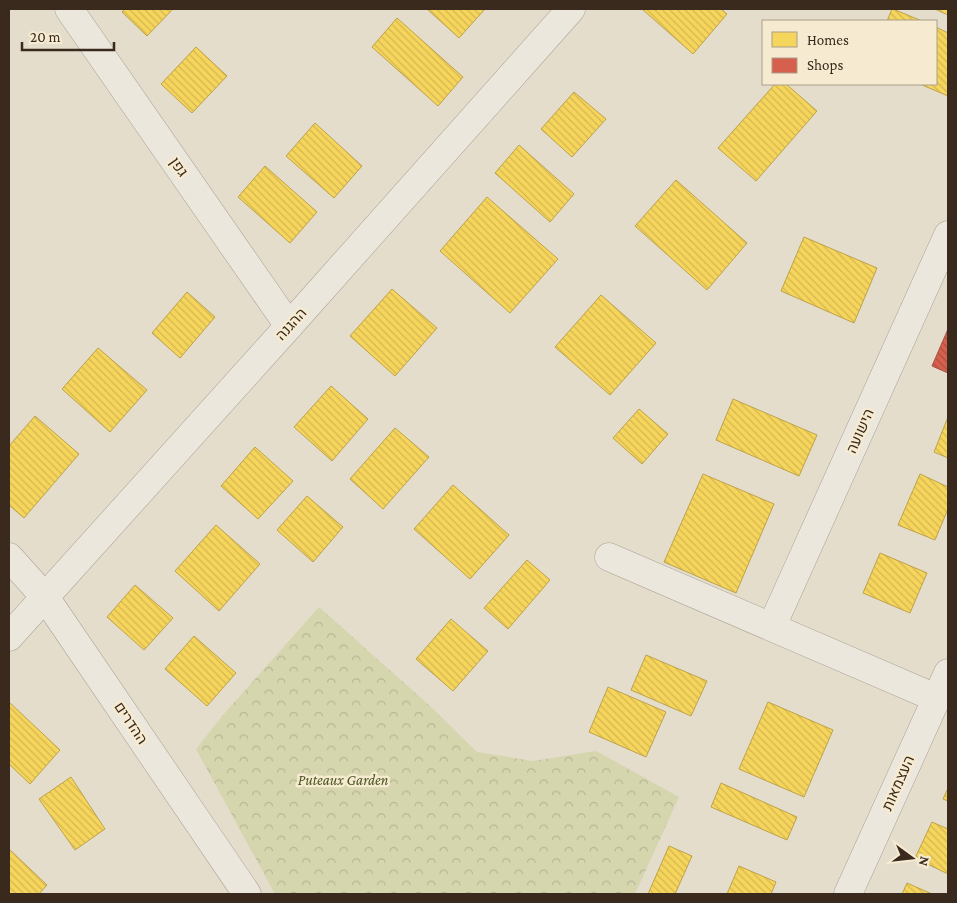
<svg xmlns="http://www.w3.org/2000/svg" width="957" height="903" viewBox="0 0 957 903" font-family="'Crimson Pro',Heebo,serif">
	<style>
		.park { fill: url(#park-crowns) }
		.homes { fill: url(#homes-back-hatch); stroke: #bda249 }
		.shops { fill: url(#shops-back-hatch); stroke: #a7503f }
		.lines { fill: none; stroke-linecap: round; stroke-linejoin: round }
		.minor-casing { stroke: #a9a295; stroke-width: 29 }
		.tertiary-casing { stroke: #a9a295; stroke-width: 29 }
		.minor { stroke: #ece7dd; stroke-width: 28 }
		.tertiary { stroke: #ece7dd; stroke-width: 28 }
		.labels { text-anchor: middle; stroke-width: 5; stroke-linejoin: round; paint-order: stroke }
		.street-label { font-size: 15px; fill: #392a1d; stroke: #f6ebd1 }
		.park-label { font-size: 15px; font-style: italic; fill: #4a5623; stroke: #f6ebd1 }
	</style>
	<defs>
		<pattern id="park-crowns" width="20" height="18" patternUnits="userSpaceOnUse" patternTransform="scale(1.25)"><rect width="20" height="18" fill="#d5d5ae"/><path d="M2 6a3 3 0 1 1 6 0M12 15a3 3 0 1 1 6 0" fill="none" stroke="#b8b795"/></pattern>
		<pattern id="homes-back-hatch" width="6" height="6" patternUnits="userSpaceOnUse" patternTransform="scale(1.25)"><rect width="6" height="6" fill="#f6d55c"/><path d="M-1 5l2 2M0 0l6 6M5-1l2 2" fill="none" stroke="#d4b750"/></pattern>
		<pattern id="shops-back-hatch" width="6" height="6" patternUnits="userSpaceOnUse" patternTransform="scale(1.25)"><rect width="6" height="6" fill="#d6604d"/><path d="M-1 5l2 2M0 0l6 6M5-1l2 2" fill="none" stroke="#af4f3f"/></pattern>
	</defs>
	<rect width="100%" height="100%" fill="#e4ddcc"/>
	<polygon class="park" points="319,607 429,705 477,752 533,761 596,751 679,797 635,894 275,894 196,749 223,715"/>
	<g class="homes">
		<polygon points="125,9 173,9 147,36 122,12"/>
		<polygon points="427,9 485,9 459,38"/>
		<polygon points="642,9 721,9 727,14 693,54"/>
		<polygon points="892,9 893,9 922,21 887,21"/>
		<polygon points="935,9 948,9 948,15"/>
		<polygon points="397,18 463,77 438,106 372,47"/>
		<polygon points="936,27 948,33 948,96 920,84 936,84"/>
		<polygon points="196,47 227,76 192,113 161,84"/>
		<polygon points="775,84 786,84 817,111 756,181 718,148"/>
		<polygon points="574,92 606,119 572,157 541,129"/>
		<polygon points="315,123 362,166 334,198 286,156"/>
		<polygon points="519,145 574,194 550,222 495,173"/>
		<polygon points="265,166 317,212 290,243 238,197"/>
		<polygon points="676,180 747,243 707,290 635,226"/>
		<polygon points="487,197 558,259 510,313 440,251"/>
		<polygon points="804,237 877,268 854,323 781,291"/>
		<polygon points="392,289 437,328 395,376 350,336"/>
		<polygon points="187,292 215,317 180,358 152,333"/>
		<polygon points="601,295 656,343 610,395 555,347"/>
		<polygon points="98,348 147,390 110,432 62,389"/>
		<polygon points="331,386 368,419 332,461 294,427"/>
		<polygon points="733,399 817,435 799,476 716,440"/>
		<polygon points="639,409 668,434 642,464 613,438"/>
		<polygon points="35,416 79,454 24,518 9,505 9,446"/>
		<polygon points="948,417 948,458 934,452"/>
		<polygon points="395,428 429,457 383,509 350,479"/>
		<polygon points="255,447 293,481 258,519 221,486"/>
		<polygon points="703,474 774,504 736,593 664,562"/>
		<polygon points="920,474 948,487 948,509 935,540 898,525"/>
		<polygon points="453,485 509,535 470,579 414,529"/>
		<polygon points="307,496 343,527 313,562 277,530"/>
		<polygon points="216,525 260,564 219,611 175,571"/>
		<polygon points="880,553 927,573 910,613 863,593"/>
		<polygon points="527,560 550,580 508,629 484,608"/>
		<polygon points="135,585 173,618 144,650 107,617"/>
		<polygon points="451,619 488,651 453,691 416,659"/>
		<polygon points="194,636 236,673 207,706 165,669"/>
		<polygon points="646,655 707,681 691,716 631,690"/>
		<polygon points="608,687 666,712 646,757 589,732"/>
		<polygon points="9,702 60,750 30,784 9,764"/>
		<polygon points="768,702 833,730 804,797 739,769"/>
		<polygon points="71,777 105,829 75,850 39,799"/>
		<polygon points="721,783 797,817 787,840 711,807"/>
		<polygon points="948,788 948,801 943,799"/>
		<polygon points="932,822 948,829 948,874 915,858"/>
		<polygon points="669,846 692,856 675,894 648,894"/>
		<polygon points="9,849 47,885 39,894 9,894"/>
		<polygon points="739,866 776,882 771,894 727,894"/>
		<polygon points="907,883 932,894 902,894"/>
	</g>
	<polygon class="shops" points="948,329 948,373 932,366"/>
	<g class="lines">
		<g class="minor-casing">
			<g id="minor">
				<polyline points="69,9 289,326"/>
				<polyline points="609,557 936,698"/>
				<polyline points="772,626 948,235"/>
				<polyline points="9,637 289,326 571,9"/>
			</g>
		</g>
		<g class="tertiary-casing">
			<g id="tertiary">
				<polyline points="9,557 45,597 247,894"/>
				<polyline points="848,894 948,673"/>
			</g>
		</g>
		<use href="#minor" class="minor"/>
		<use href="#tertiary" class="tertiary"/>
	</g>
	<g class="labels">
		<g class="street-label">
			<text transform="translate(179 167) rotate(55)" y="5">גפן</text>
			<text transform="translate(291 324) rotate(-48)" y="5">ההגנה</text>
			<text transform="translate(860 431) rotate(-66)" y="5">הישועה</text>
			<text transform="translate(131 723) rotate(56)" y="5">ההדרים</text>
			<text transform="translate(898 783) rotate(-66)" y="5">העצמאות</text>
		</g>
		<g class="park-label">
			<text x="343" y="785">Puteaux Garden</text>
		</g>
	</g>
	<rect width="957" height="903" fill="none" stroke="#392a1d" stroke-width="20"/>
	<rect x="762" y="20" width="175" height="65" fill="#f6ebd1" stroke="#aa9e89"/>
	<rect x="772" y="32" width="25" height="15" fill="#f6d55c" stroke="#aa9e89"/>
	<text x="807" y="45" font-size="15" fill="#392a1d">Homes</text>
	<rect x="772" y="58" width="25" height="15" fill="#d6604d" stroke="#aa9e89"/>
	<text x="807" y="70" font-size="15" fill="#392a1d">Shops</text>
	<g transform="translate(912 858) rotate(105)" stroke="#f6ebd1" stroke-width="4" paint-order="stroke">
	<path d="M0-4L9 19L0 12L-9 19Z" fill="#392a1d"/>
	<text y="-8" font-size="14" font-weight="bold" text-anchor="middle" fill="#392a1d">N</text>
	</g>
	<path d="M22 42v8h92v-8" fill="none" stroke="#392a1d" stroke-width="2.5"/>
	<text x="30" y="42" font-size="15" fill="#392a1d" stroke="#f6ebd1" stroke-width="4" paint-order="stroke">20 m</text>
</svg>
